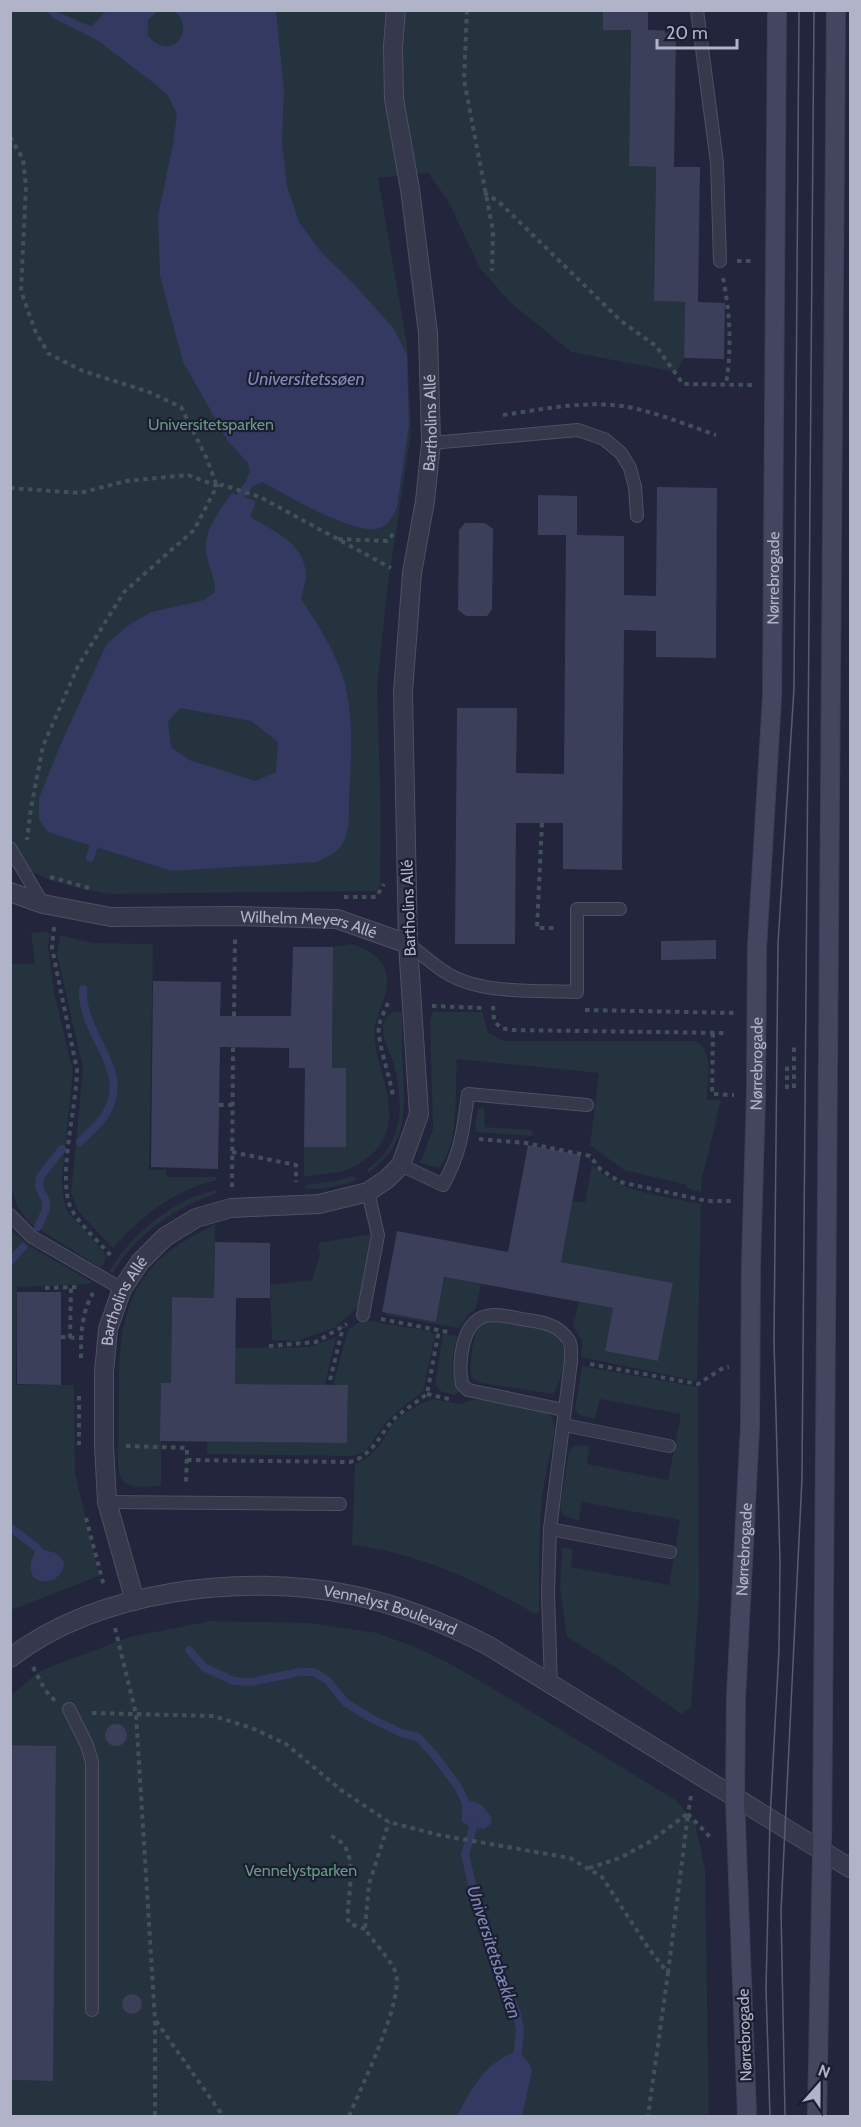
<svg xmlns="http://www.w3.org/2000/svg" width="861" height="2127" viewBox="0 0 861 2127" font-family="Cabin,sans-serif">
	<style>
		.green { fill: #24333d }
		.water { fill: #333961; fill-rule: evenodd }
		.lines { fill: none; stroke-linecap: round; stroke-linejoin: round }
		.stream { stroke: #333961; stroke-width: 8 }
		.building { fill: #3c3f5a }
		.service-casing { stroke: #4e5064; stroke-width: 14 }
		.minor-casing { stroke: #4e5064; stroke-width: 20 }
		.tertiary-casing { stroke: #4e5064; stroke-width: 20 }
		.secondary-casing { stroke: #3c3f52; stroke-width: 20 }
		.path { stroke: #42505a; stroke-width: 4; stroke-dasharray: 4.5 4.5; stroke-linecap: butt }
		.service { stroke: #36384c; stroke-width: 12 }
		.minor { stroke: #36384c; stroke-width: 18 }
		.tertiary { stroke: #36384c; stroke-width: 18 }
		.secondary { stroke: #44465f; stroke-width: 18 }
		.tram { stroke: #585b73; stroke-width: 1.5 }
		.labels { text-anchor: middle; stroke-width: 4.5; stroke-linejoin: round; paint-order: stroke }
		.street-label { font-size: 16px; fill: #b1b3c8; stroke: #1b1e31 }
		.park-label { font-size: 16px; fill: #679981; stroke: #1b1e31 }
		.water-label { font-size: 18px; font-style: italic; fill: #8087b4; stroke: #1b1e31 }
	</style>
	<rect width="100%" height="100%" fill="#22253c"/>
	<g class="green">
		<polygon points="603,10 603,30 631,30 629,166 656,167 654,301 685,302 684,358 676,372 571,352 510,302 480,268 448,201 428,173 378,178 407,344 411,433 387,591 377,689 381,817 380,886 376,891 109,894 82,889 50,880 27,869 11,840 10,11"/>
		<polygon points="47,931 50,935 48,946 54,992 73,1072 62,1178 63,1196 67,1211 103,1251 106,1257 101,1268 31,1224 18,1208 11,1188 11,964 35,964 31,933"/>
		<path d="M60,935L93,943L153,944L149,1170H166L167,1177H216L217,1180C207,1183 196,1186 186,1191C158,1203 132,1226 113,1248L78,1211L71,1193L83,1069L57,954Z"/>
		<path d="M351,944C380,952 395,970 383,1001C378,1016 373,1025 375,1041C379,1077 405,1119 375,1151C367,1159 356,1167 344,1171C331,1174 317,1174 304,1177V1147H346V1068H332L333,947Z"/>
		<path d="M394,1011L402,1013C402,1032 402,1050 403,1069C405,1114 408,1144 368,1173L367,1169C404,1145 404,1104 394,1065C390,1052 382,1040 383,1025C384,1018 389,1015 394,1011Z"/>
		<path d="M433,1012H483L488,1033L504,1041H696C715,1053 707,1080 707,1100H721L701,1182V1192L686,1188L687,1185L624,1170L590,1145L599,1073L457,1059C454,1094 461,1139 439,1168L420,1163L433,1129L430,1020Z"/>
		<polygon points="482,1107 484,1108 485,1127 530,1130 533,1132 532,1136 476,1132 475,1125 478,1109"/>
		<path d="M592,1165C621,1194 663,1195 701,1204L697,1381L581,1357L582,1340L573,1326L579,1302L613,1308L605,1351L658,1361L673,1283L561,1262L572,1201L585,1202Z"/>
		<path d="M354,1176L357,1180C341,1186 320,1191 304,1188L306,1185L334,1181Z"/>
		<path d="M217,1190L215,1194C175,1207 134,1236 113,1273L109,1272C131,1234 173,1199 217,1190Z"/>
		<path d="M215,1224L214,1298L172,1297L171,1383L161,1384V1486C140,1486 123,1493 118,1468C118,1443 118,1419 119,1394C119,1348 120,1305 151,1268C168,1248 193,1236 215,1224Z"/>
		<polygon points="13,1232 33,1248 92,1282 89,1284 17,1287 16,1385 74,1385 75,1473 99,1576 11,1610 10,1234"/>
		<polygon points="370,1234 372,1244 363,1293 358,1307 334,1328 297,1341 272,1340 270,1285 312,1280 320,1255 318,1243"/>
		<polygon points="444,1277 481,1284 476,1308 468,1315 459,1328 386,1315 386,1313 436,1322"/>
		<polygon points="363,1320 430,1331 435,1336 423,1392 405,1405 388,1420 365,1452 351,1456 207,1454 207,1441 347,1443 348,1385 333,1385 348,1330"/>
		<path d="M504,1321C534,1327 573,1326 563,1368C561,1377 559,1386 553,1394L481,1383L471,1377C470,1365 471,1335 481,1326C487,1321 497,1322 504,1321Z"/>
		<path d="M443,1334L457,1336C454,1354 446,1377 462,1391L454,1395L440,1391L435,1384Z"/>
		<polygon points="336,1337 325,1385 235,1384 235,1348 309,1347"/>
		<polygon points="582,1366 698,1387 699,1599 691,1708 681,1714 615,1667 567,1637 560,1588 562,1548 573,1549 571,1567 669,1585 680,1520 582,1502 579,1521 563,1515 560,1508 569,1451 576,1445 590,1446 587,1464 668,1480 681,1414 600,1399 595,1419 579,1415 575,1409"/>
		<path d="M433,1399L459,1404L477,1399L538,1409L549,1414L553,1419L555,1430L542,1494L539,1551V1612L535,1614C477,1581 419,1553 352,1545L355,1464C377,1456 380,1441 393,1424C403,1413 418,1404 433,1399Z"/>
		<polygon points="211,1621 310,1623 377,1633 415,1647 447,1662 489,1686 677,1801 695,1823 705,1869 709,2116 11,2116 10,2080 52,2081 56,1746 11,1745 11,1695 40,1671 129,1637"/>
	</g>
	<g class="water">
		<path d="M47,11C63,10 76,23 92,26L106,11H158L148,20V35C164,59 194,41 179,15L172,11H276L284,90L282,144L287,186L299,222L322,253L353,283L394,329L407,355L409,425L397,507C394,516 389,524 380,528C357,537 284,494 263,482L254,486L246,480L250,472L248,463L228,441L183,362L160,276L158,216L173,144L177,114L168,96L155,84L97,40L53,18Z"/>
		<path d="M232,493L256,501L250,517C274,531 306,544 306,576C306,583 302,592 301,599C319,626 336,652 345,684C354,722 351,760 349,798C349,813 350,830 343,843C338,853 326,857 317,862L172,871L48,832L39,820V798L59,748L106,645L127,626L151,612L204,600L215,592C215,577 207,564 206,550C204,529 221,509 232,493ZM180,708L251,721L278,742L276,772L256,781L189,760L171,747L168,722Z"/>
		<path d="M37,1548L56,1553L64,1562C65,1589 13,1591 37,1548Z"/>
		<path d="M468,1801C480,1801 486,1809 492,1819L491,1824L484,1829L473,1828L462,1822V1806Z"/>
		<path d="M518,2051L529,2063L532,2071L522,2116H457C472,2087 486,2061 518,2051Z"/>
	</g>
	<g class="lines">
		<g class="stream">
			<polyline points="241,495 250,483"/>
			<polyline points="90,858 93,848"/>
			<path d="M80,1142C88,1133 99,1125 105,1115C134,1070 81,1037 83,989"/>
			<polyline points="38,1227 46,1209 46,1201 39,1187 40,1177 62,1149"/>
			<polyline points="10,1262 23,1247"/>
			<polyline points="10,1527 37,1548 43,1557"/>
			<polyline points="189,1650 205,1668 234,1681 251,1682 300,1672 314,1672 327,1680 345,1702 372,1719 404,1734 418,1737 436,1757 458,1787 465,1801 473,1828 465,1855 484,1932 517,2013 520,2030 518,2051"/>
		</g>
	</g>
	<g class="building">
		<polygon points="603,10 648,10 648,30 676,31 674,167 700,167 698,302 725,303 724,359 684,358 685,302 654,301 656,167 629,166 631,30 603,30"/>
		<polygon points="657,487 717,488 716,658 656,657 656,631 624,630 622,870 563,869 563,823 516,823 515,944 455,944 457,708 517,708 516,773 564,774 566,535 538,535 538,495 577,496 577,535 624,536 624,595 656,596"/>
		<polygon points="465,523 485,523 493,529 492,609 487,616 466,616 458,610 459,530"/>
		<polygon points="716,940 716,959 661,960 661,941"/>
		<polygon points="293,947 333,947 332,1068 346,1068 346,1147 304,1147 305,1068 289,1068 289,1048 220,1047 218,1169 151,1167 153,981 221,982 220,1016 291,1016"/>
		<polygon points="528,1145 581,1155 561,1262 673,1283 658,1361 605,1351 613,1308 444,1277 436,1322 382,1312 397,1231 508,1252"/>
		<polygon points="215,1242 270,1243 270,1298 236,1298 235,1384 348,1385 347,1443 160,1441 161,1383 171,1383 172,1297 214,1298"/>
		<polygon points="17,1292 61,1292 61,1385 17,1384"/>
		<circle cx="116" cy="1735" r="11"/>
		<polygon points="10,1745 56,1746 53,2081 10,2080"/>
		<circle cx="132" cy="2004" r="10"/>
	</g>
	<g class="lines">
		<g class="service-casing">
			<g id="service">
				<polyline points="697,10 717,163 720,261"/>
				<polyline points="431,443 578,430 604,439 621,453 630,468 635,487 637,516"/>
				<polyline points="10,848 43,904"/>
				<path d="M408,944C421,953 432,964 445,972C480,995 536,990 577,992V909H620"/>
				<path d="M401,1165L443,1185C461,1153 463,1130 468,1094L587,1105"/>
				<polyline points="10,1215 32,1237 122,1289"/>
				<polyline points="363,1315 378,1235 368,1192"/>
				<polyline points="564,1425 669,1446"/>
				<polyline points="107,1502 340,1504"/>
				<polyline points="550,1529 670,1552"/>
				<path d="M551,1684L548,1593L550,1529L571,1361C571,1354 572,1344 568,1339C558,1325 543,1322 527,1320C515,1318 499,1313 486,1316C461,1322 458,1364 462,1384L468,1390L564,1410"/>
				<polyline points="69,1709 87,1745 92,1762 92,2010"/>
			</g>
		</g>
		<g class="minor-casing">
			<g id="minor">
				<path id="s1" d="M10,892L43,904L111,917L235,916L337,919L408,944"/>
				<path id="s2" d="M135,1601L107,1502L104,1445V1372L108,1329L122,1289L140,1262L165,1237L196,1218L231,1208L319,1204L368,1192L387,1179L401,1165L419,1114L408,944L403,692L412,573L425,501L431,443L428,333L410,189L394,99L393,46L396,10"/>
			</g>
		</g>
		<g class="tertiary-casing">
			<g id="tertiary">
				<path id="s3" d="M10,1658C100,1589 244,1573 352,1595C400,1605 445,1623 489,1646L850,1868"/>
			</g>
		</g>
		<g class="secondary-casing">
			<g id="secondary">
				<path id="s4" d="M747,2116L735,1798L736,1697L750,1426L751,1264L756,1095L757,948L772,697L777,10"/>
				<polyline points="817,2116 822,1851 836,10"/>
			</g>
		</g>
		<g class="path">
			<polyline points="467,10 464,80 493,231 492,271"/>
			<polyline points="10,137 23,159 26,186 21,291 36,333 49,354 83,371 149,392 181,407 207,459 217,486 223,485 260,497 391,568"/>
			<polyline points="484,193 498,201 621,321 656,346 683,384 753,385"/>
			<polyline points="737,261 753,261"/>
			<path d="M723,278C730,313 732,348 726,384"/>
			<path d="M503,415C546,409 593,398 637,409C663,415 690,426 716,435"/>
			<polyline points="10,488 80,493 126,481 188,475 217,486 194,530 124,592 78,666 43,746 31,808 27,840"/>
			<polyline points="338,539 387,541 396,531"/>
			<polyline points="542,823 537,928 558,928"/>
			<polyline points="50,877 89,888"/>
			<polyline points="344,897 376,897 384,884"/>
			<path d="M54,927L52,948L77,1070C77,1107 55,1184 73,1212C84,1229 100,1243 113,1258"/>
			<path d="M388,1003C385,1010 381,1018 379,1025C376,1039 391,1079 393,1097"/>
			<polyline points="432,1006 482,1008"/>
			<polyline points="493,1006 494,1021 501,1028 512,1030 724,1033"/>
			<polyline points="585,1010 737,1013"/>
			<polyline points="234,1016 235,938"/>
			<polyline points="713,1033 712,1094 734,1095"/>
			<polyline points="794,1088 794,1043"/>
			<polyline points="787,1089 787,1062"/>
			<polyline points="219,1105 233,1105"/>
			<polyline points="479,1139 526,1143 590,1156 600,1169 620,1182 707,1201 731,1201"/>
			<polyline points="232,1152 296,1165 296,1182"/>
			<polyline points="232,1187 233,1047"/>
			<polyline points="45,1288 80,1287"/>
			<polyline points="381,1319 448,1332"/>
			<polyline points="61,1337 81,1338"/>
			<polyline points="70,1338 71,1287"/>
			<polyline points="269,1346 316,1342 347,1324"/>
			<path d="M81,1358C81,1335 81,1314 93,1293"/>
			<polyline points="590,1364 698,1384 723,1368 729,1367"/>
			<polyline points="330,1380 343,1327"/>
			<polyline points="427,1394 449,1399"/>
			<polyline points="79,1396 79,1445"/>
			<polyline points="126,1446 187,1448 186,1484"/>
			<path d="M187,1460L350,1462C372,1456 379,1436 393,1420C403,1410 416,1403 427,1394L439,1330"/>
			<polyline points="86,1518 104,1586"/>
			<polyline points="115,1628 136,1714 155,2020 155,2116"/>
			<polyline points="33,1667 45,1690 55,1701"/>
			<polyline points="92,1713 213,1716 252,1728 286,1744 341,1790 389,1822 439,1835 570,1858 602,1877 649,1949 668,1973 648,2116"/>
			<polyline points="691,1796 688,1814 712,1839"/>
			<path d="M331,1836C363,1848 346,1895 348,1920L350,1924L365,1929"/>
			<polyline points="589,1868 620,1858 651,1841 687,1814"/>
			<polyline points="668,1973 688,1814"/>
			<polyline points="156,2021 223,2116"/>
			<path d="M349,2116C360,2090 407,1994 395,1971C388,1956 374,1943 365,1929L369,1884L389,1822"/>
		</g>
		<use href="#service" class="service"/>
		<use href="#minor" class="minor"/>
		<use href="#tertiary" class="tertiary"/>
		<use href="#secondary" class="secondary"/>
		<g class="tram">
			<polyline points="770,2116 766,1989 770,1819 779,1650 780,1562 774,1341 778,944 794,688 799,10"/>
			<polyline points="785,2116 781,1911 802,1478 814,10"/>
		</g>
	</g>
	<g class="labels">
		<g class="street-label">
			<text dy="6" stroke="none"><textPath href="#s2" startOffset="1388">Bartholins Allé</textPath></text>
			<text dy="6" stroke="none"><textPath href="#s4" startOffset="1539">Nørrebrogade</textPath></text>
			<text transform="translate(408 908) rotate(-92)" y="6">Bartholins Allé</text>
			<text dy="6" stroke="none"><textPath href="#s1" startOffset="303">Wilhelm Meyers Allé</textPath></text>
			<text dy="6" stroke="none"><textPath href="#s4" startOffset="1053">Nørrebrogade</textPath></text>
			<text dy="6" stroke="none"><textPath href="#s2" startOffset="308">Bartholins Allé</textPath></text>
			<text dy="6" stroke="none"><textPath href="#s4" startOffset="567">Nørrebrogade</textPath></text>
			<text dy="6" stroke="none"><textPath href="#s3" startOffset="398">Vennelyst Boulevard</textPath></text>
			<text transform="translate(744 2035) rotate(-92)" y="6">Nørrebrogade</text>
		</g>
		<g class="park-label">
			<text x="211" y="430">Universitetsparken</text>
			<text x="301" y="1876">Vennelystparken</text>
		</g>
		<g class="water-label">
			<text x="306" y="385">Universitetssøen</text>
			<text transform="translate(494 1952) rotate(72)" y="6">Universitetsbækken</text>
		</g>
	</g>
	<rect width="861" height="2127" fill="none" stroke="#b1b3c8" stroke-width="24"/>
	<g transform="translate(819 2085) rotate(21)" stroke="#1b1e31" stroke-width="4.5" paint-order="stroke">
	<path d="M0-4.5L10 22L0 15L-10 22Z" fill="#b1b3c8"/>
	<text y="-9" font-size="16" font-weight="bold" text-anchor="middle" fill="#b1b3c8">N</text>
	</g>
	<path d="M657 39v9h80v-9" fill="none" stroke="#b1b3c8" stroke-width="3"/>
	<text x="666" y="39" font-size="18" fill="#b1b3c8" stroke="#1b1e31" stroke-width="4.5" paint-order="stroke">20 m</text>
</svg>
